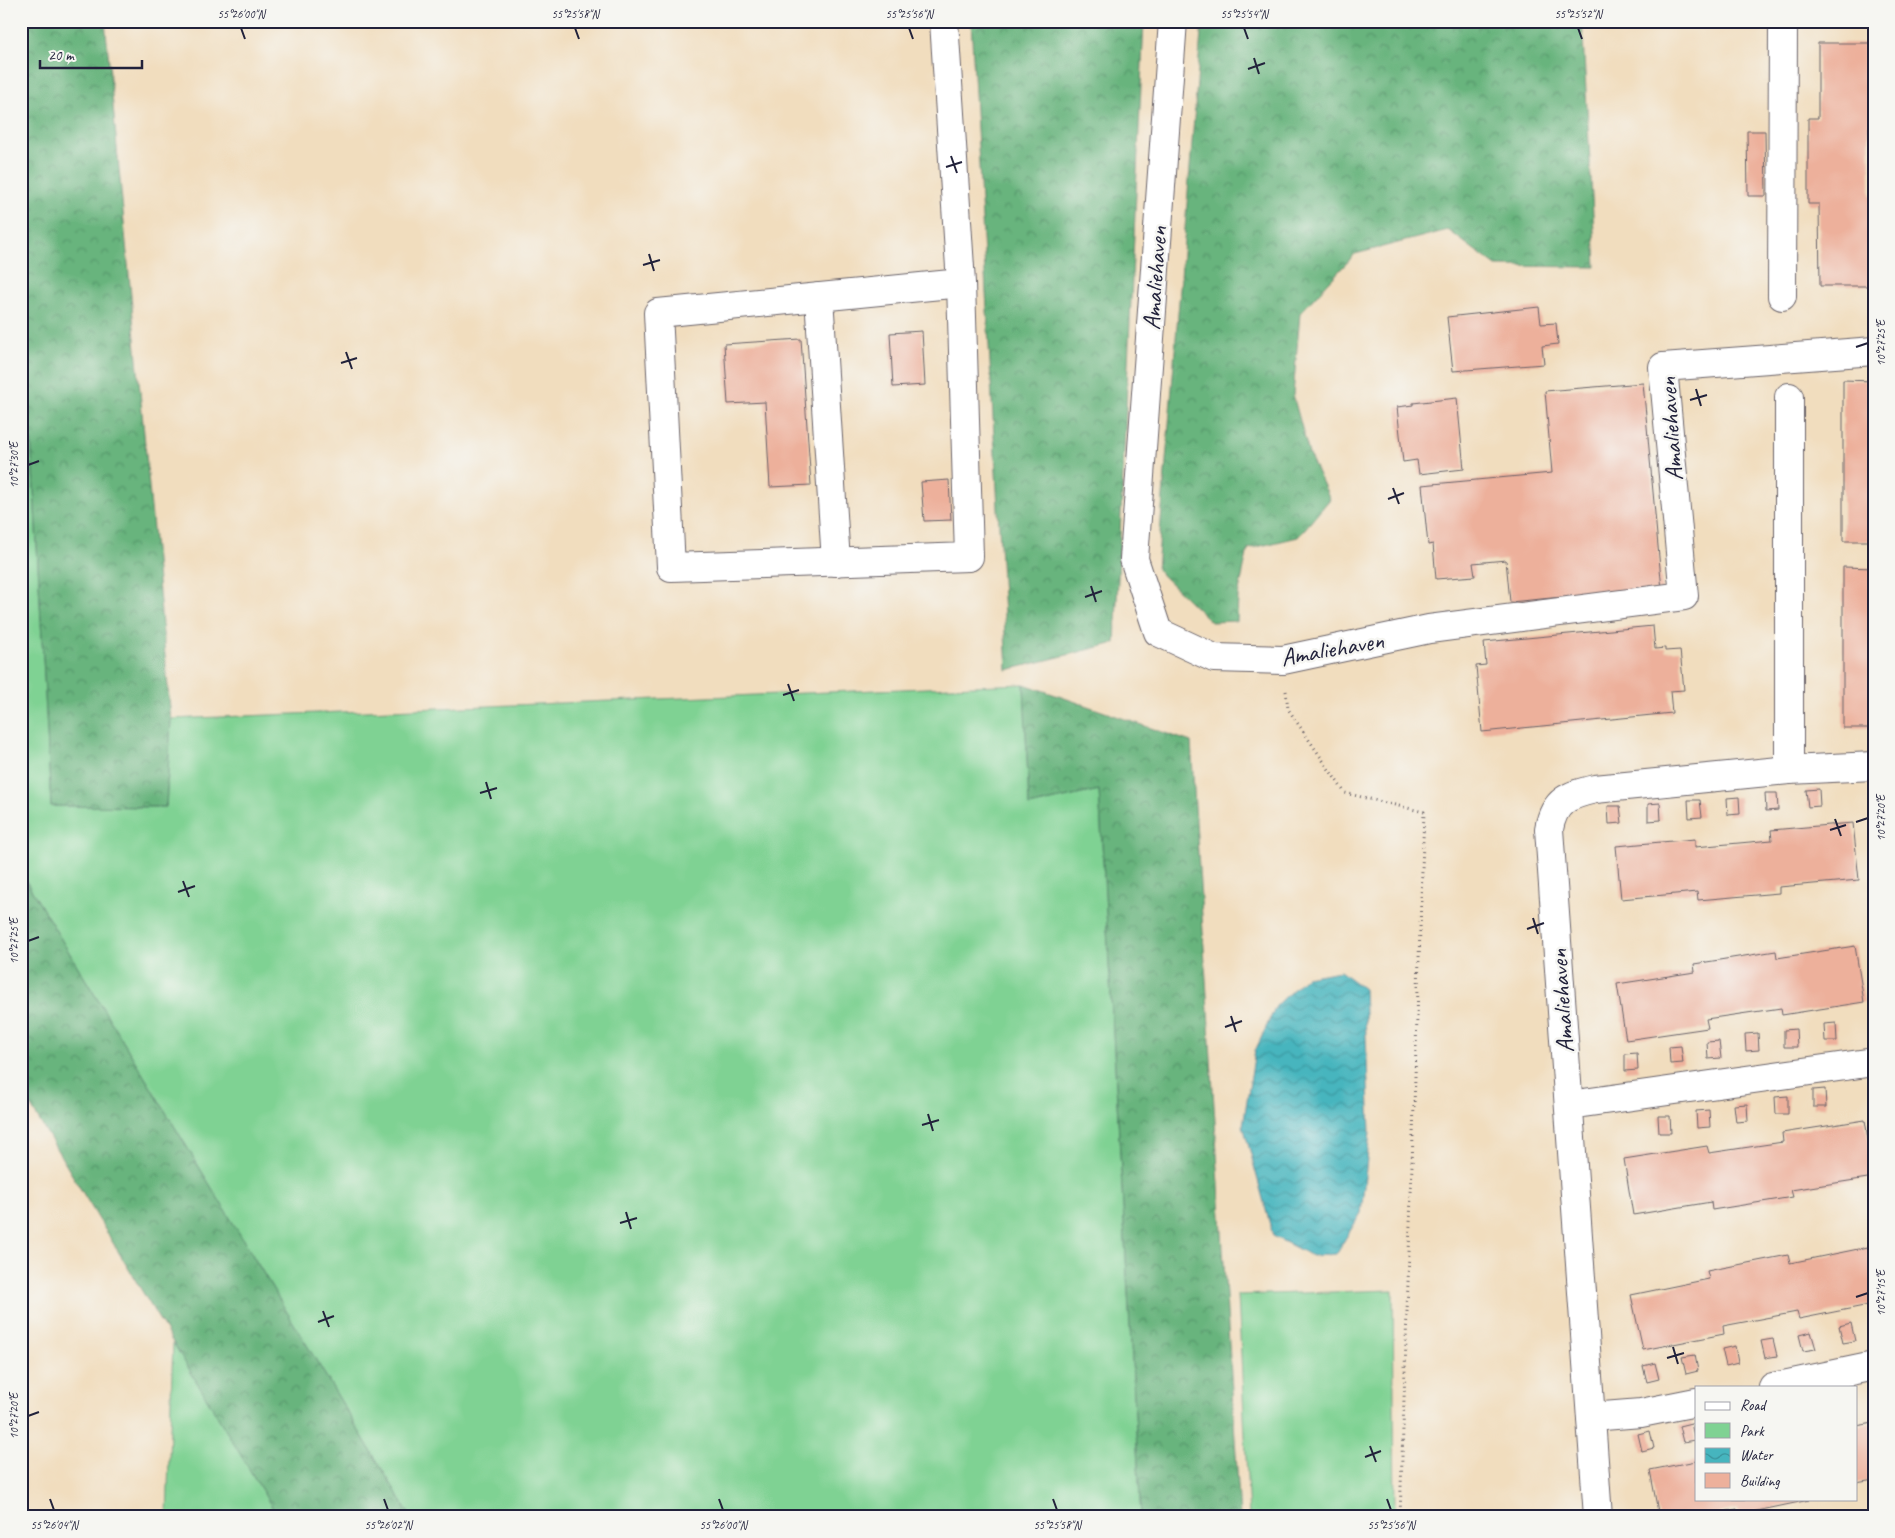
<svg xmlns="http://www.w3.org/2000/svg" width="1895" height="1538" viewBox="0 0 1895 1538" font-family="Caveat,sans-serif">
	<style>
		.green { fill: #7fd293; stroke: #507a67 }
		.forest { fill: url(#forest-crowns); stroke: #446b5c }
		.water { fill: url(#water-waves); stroke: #346c7c }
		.building { fill: #edb09b }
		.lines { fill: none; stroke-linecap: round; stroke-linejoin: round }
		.minor-casing { stroke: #6a6369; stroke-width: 30 }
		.path { stroke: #6a6369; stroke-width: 3; stroke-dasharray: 1 4; stroke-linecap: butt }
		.minor { stroke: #fff; stroke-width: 28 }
		.ticks { fill: none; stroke: #22223b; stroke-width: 2 }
		.labels { text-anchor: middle; stroke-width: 5; stroke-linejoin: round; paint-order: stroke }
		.street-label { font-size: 25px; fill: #22223b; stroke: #f6f6f2 }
		.neatline { fill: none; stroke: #22223b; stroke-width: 2 }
		.ticks-label { font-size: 12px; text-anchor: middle; fill: #22223b }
	</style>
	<defs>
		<pattern id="forest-crowns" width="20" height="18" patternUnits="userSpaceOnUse" patternTransform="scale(1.25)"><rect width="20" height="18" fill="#67b47d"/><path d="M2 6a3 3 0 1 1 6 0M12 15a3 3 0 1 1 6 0" fill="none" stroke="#549268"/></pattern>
		<pattern id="water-waves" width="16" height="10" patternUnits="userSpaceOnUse" patternTransform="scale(1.25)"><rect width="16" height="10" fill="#46b5be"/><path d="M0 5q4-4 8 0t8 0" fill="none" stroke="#3a939c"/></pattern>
	</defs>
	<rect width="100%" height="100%" fill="#f6f6f2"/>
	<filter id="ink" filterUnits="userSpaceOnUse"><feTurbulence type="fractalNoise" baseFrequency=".02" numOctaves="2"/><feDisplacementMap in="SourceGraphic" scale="10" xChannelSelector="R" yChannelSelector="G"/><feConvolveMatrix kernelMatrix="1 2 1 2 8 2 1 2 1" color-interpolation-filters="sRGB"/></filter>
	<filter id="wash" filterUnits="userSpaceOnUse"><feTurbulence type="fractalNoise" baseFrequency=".0096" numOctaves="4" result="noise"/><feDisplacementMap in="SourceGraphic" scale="20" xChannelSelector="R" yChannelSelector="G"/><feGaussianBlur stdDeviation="1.12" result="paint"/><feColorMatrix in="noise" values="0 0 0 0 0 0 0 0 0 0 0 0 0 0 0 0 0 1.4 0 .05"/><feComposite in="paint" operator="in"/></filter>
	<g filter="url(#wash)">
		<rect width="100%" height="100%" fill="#f1ddbe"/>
		<g class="green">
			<polygon points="21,247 51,806 166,807 171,719 1024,684 1029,806 1099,790 1141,1517 411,1517 21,873"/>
			<polygon points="1393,1290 1395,1517 1249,1517 1238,1295"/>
			<polygon points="173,1342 278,1517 167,1517"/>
		</g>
		<g class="forest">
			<polygon points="21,21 105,21 171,719 166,807 51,806 21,247"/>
			<polygon points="971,21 1144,21 1115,643 1007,670"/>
			<polygon points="1202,21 1582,21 1596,267 1496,266 1448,230 1355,254 1300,313 1293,395 1309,454 1330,499 1298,537 1248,549 1238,596 1237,621 1211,622 1157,570"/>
			<polygon points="1024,684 1191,742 1240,1517 1141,1517 1099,790 1029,806"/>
			<polygon points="21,873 411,1517 278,1517 21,1090"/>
		</g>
		<polygon class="water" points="1340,971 1364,989 1370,1132 1361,1213 1336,1254 1312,1256 1273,1236 1243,1125 1255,1051 1276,1006 1306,977"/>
		<g id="blocks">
			<g class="building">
				<polygon points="1818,43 1874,43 1874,127 1869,127 1870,196 1874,196 1874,286 1820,286 1819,204 1808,204 1808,118 1818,118"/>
				<polygon points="1747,131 1765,131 1766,196 1748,196"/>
				<polygon points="1539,307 1541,324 1556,323 1558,344 1542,346 1544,364 1453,371 1447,317"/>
				<polygon points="922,331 925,385 893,387 890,333"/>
				<polygon points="801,339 811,485 770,487 765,402 728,404 724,344"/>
				<polygon points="1843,380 1874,381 1874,541 1843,541"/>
				<polygon points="1643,383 1662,590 1562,599 1562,597 1510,602 1506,560 1473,563 1475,576 1436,579 1433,544 1428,545 1422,485 1552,473 1545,391"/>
				<polygon points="1457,398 1464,469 1419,474 1417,460 1403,462 1397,407 1413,405 1413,403"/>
				<polygon points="949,480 951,520 924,521 921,482"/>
				<polygon points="1843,567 1874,568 1874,728 1843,728"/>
				<polygon points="1653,626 1655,649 1665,648 1665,651 1680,650 1684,690 1670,691 1672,713 1482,732 1476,666 1486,665 1484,642"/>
				<polygon points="1819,789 1820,806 1808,807 1806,790"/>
				<polygon points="1765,793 1777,793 1778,810 1766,811"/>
				<polygon points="1739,797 1740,814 1728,815 1727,798"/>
				<polygon points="1688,800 1700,800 1702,817 1689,818"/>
				<polygon points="1660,803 1661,820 1648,821 1648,804"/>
				<polygon points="1608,806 1620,806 1622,823 1609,824"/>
				<polygon points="1853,823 1859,880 1779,887 1779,893 1698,900 1697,892 1621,899 1616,846 1695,839 1695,847 1772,840 1771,830"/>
				<polygon points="1855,946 1864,1002 1782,1015 1781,1008 1706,1019 1708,1028 1626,1040 1617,984 1695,972 1694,964 1776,951 1777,958"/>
				<polygon points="1836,1023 1837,1041 1825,1041 1824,1024"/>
				<polygon points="1796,1029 1797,1047 1784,1047 1784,1030"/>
				<polygon points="1758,1033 1759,1050 1746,1051 1745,1034"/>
				<polygon points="1719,1041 1721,1058 1708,1059 1707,1042"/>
				<polygon points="1681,1046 1683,1063 1670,1064 1669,1047"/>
				<polygon points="1637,1053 1638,1070 1625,1071 1625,1054"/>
				<polygon points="1825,1089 1826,1107 1813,1107 1813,1090"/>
				<polygon points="1788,1096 1788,1114 1776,1114 1775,1097"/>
				<polygon points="1747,1104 1748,1121 1736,1122 1734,1105"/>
				<polygon points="1709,1110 1710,1127 1697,1128 1696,1111"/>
				<polygon points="1658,1116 1670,1116 1671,1133 1659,1133"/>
				<polygon points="1865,1120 1874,1177 1791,1190 1793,1197 1712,1210 1711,1202 1633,1215 1624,1159 1707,1146 1709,1153 1783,1142 1782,1133"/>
				<polygon points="1868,1247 1874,1276 1874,1304 1799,1319 1797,1312 1723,1326 1724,1334 1643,1350 1631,1295 1709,1279 1707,1271 1788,1255 1790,1263"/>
				<polygon points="1851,1323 1855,1341 1843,1343 1839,1326"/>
				<polygon points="1811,1332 1816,1349 1803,1351 1799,1335"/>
				<polygon points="1773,1339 1777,1356 1765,1358 1761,1341"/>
				<polygon points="1735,1346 1738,1363 1726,1366 1722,1349"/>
				<polygon points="1695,1355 1698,1371 1686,1374 1682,1357"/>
				<polygon points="1655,1363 1659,1379 1647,1382 1643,1366"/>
				<polygon points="1691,1423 1695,1440 1683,1442 1679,1426"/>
				<polygon points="1874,1423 1874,1480 1856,1483 1856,1426"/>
				<polygon points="1650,1431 1654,1448 1642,1451 1638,1434"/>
				<polygon points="1696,1461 1696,1499 1809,1500 1738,1515 1737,1509 1700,1517 1659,1517 1650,1470"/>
			</g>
		</g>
	</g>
	<g filter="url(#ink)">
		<use href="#blocks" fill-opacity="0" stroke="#6a6369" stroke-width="1"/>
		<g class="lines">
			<g class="minor-casing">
				<g id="minor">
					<polyline points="944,21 961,283 969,557 671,567 658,313 961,283"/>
					<polyline points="1173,21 1134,559 1158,632 1214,658 1283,660 1429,629 1684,596 1663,367 1874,351"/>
					<polyline points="1782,296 1783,21"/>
					<polyline points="819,297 836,562"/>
					<polyline points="1789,770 1789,397"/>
					<polyline points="1569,1105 1874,1062"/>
					<polyline points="1773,1387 1874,1366"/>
					<polyline points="1591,1417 1641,1413 1696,1402"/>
					<path d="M1598,1517L1549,829C1554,800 1569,795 1595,789L1789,770L1874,766"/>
				</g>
			</g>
			<polyline class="path" points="1286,691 1288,709 1345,793 1424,812 1400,1517"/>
			<use href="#minor" class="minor"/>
		</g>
	</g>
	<path class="ticks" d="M241,28L245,39M575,28L579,39M909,28L913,39M1244,28L1248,39M1578,28L1582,39M1254,58L1259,74M1248,69L1265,63M951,156L957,173M946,167L962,162M649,254L654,271M643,265L660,260M1856,347L1868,343M346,352L352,369M341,363L357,358M1696,389L1701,406M1690,400L1707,395M28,465L39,461M1393,488L1399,504M1388,499L1404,493M1091,586L1096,602M1085,597L1102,591M788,684L794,701M783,695L799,690M486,782L491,799M480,793L497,788M1835,819L1841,836M1856,822L1868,818M1830,830L1846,825M183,881L189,897M178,892L195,886M1533,918L1538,934M1527,929L1544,923M28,941L39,937M1231,1016L1236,1032M1225,1027L1242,1021M928,1114L933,1131M922,1125L939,1120M626,1212L631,1229M620,1223L637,1218M1856,1297L1868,1293M323,1311L329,1327M318,1322L334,1316M1673,1347L1678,1364M1667,1358L1684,1353M28,1416L39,1412M1370,1446L1376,1462M1365,1457L1381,1451M50,1499L54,1510M384,1499L388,1510M719,1499L723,1510M1053,1499L1057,1510M1387,1499L1391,1510"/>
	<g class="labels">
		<g class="street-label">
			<text transform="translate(1154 278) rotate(-86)" y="9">Amaliehaven</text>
			<text transform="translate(1670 429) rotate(-94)" y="9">Amaliehaven</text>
			<text transform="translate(1332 648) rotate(-10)" y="9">Amaliehaven</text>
			<text transform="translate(1561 1001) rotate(-94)" y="9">Amaliehaven</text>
		</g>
	</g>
	<rect width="1895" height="1538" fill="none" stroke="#f6f6f2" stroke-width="55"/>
	<rect x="1695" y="1386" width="162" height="115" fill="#f6f6f2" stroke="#a1a1a9"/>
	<rect x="1705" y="1402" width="25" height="8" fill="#ffffff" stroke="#a1a1a9"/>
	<text x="1740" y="1410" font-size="15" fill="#22223b">Road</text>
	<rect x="1705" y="1423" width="25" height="15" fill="#7fd293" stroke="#a1a1a9"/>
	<text x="1740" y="1436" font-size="15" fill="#22223b">Park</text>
	<rect x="1705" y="1448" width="25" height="15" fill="url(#water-waves)" stroke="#a1a1a9"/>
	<text x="1740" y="1460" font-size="15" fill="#22223b">Water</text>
	<rect x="1705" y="1473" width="25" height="15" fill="#edb09b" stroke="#a1a1a9"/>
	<text x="1740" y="1486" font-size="15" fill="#22223b">Building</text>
	<path d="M40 60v8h102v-8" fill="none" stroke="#22223b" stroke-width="2.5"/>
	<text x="48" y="60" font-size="15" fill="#22223b" stroke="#f6f6f2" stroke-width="4" paint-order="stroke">20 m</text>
	<rect x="28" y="28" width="1840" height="1482" class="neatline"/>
	<g class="ticks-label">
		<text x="241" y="18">55°26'00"N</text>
		<text x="575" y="18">55°25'58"N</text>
		<text x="909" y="18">55°25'56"N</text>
		<text x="1244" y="18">55°25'54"N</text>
		<text x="1578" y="18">55°25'52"N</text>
		<text transform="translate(1881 343) rotate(-90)" y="4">10°27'25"E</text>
		<text transform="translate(14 465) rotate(-90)" y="4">10°27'30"E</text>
		<text transform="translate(1881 818) rotate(-90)" y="4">10°27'20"E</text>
		<text transform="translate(14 941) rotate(-90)" y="4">10°27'25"E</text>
		<text transform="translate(1881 1293) rotate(-90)" y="4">10°27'15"E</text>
		<text transform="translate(14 1416) rotate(-90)" y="4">10°27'20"E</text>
		<text x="54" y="1529">55°26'04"N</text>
		<text x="388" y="1529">55°26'02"N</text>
		<text x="723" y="1529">55°26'00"N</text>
		<text x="1057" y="1529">55°25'58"N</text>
		<text x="1391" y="1529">55°25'56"N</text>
	</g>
</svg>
